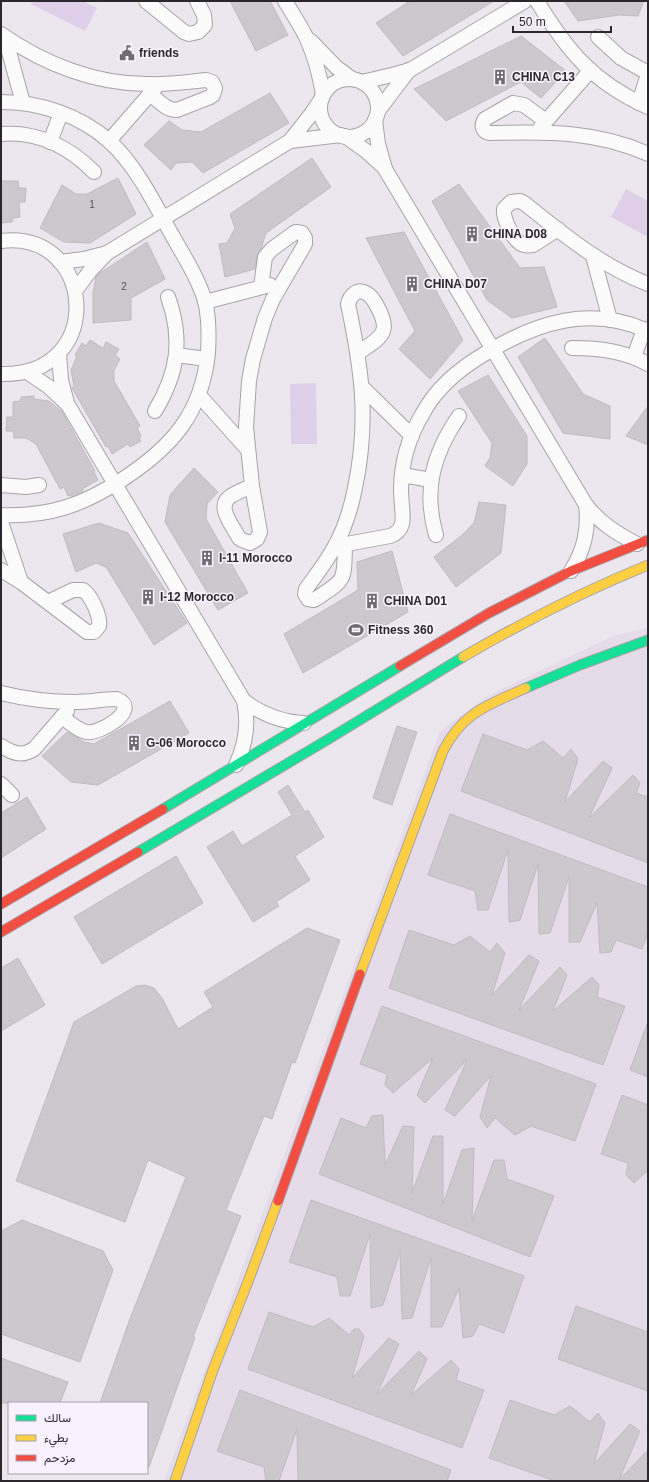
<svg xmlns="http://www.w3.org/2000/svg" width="649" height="1482" viewBox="0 0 649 1482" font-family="Arial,Vazirmatn,sans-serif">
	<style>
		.built { fill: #e5dbe9 }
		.green { fill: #e0cfe8 }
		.building { fill: #ccc8ce; stroke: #bfbcc1 }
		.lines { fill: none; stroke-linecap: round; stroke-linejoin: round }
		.street-casing { stroke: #a6a3a8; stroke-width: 16 }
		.fast-casing { stroke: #a6a3a8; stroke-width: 11 }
		.slow-casing { stroke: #a6a3a8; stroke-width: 11 }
		.jam-casing { stroke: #a6a3a8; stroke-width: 11 }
		.street { stroke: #fcfbfc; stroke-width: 14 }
		.fast { stroke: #16e098; stroke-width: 9 }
		.slow { stroke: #ffcf43; stroke-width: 9 }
		.jam { stroke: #f24e42; stroke-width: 9 }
		.labels { text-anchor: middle; stroke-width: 3; stroke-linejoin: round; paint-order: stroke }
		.number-label { font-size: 10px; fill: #535055 }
		.poi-label { font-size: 12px; font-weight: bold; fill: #2b282d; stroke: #faf1ff; text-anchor: start }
	</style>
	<rect width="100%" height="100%" fill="#ece7ee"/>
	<polygon class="built" points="648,628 648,1481 164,1481 440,731 489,695 613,636"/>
	<g class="green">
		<polygon points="33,1 83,1 97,8 85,31 31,4"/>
		<polygon points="626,189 648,201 648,237 611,217"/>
		<polygon points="316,383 317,444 291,444 290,384"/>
	</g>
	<g class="building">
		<polygon points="230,1 270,1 288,35 256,51"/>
		<polygon points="410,1 494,1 403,56 376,23"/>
		<polygon points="564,1 644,1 638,16 619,15 578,21"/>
		<polygon points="521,36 566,71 541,98 521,82 446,121 414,89"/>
		<polygon points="270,93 289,123 203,173 192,162 176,163 171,170 144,145 169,121 182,130 201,132"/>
		<polygon points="312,158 331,187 266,233 261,249 257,256 255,269 225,277 219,244 227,243 235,228 230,214"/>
		<polygon points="118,178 136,214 90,243 64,242 40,228 62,185 76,194 87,194"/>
		<polygon points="1,181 18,181 19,188 26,188 25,202 19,202 20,217 13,218 12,222 1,223"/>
		<polygon points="459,184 520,268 544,267 557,307 512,318 487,300 432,201"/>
		<polygon points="404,232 463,340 430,379 399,349 415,331 366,238"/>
		<polygon points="147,242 165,279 131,298 131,320 93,323 93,293 96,277 100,273"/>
		<polygon points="545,338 583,394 610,406 610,439 563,433 518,357"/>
		<polygon points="90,340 103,348 106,342 119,349 115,355 120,359 114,370 114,381 140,426 137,428 141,436 139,438 141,441 130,447 128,444 112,454 108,446 106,447 72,388 74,386 71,370 77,356 75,355 82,343 86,346"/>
		<polygon points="488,375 527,436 527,464 513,486 485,466 490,458 492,443 458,391"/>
		<polygon points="34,396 34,399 49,401 62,412 95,471 94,472 98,480 82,489 83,491 71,496 70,495 68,496 64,487 60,489 36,444 26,438 14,438 13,431 6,431 7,417 13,417 13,402 20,401 21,397"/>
		<polygon points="648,406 648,445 626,436"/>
		<polygon points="194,468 218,492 207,504 206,519 248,593 218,610 165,522 170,495"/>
		<polygon points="479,502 506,505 501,553 456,587 434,557 461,536 474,523"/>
		<polygon points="99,523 128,533 187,623 154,645 106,567 96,563 76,572 63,534"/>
		<polygon points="392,551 408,612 303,673 284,634 358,590 357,562"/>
		<polygon points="170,701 189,733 98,785 71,782 42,756 67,732 84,742 94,744"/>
		<polygon points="397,726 417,732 392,805 373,798"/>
		<polygon points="483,734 527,750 543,741 563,758 571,749 578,759 565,802 603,761 612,768 589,818 633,775 640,783 636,793 648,797 648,863 461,791"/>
		<polygon points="288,785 305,812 308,810 324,837 295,856 310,880 276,902 279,906 253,922 207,847 233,831 242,846 292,815 278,792"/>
		<polygon points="27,797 46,829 1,858 1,813"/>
		<polygon points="450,814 648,887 648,932 642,949 616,940 611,952 600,953 597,903 580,942 569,942 569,877 550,933 539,934 538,864 520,920 509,922 508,850 488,910 478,910 475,891 428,875"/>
		<polygon points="176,856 203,903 102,964 74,917"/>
		<polygon points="307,928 340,940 295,1063 292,1062 272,1119 264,1116 226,1210 241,1216 193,1337 195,1337 149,1467 147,1467 147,1403 100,1403 131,1316 186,1177 148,1160 125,1222 16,1181 74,1022 136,986 145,985 154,988 162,998 178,1029 213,1007 204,992"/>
		<polygon points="409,930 454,945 470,936 490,952 497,943 505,953 492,995 529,955 539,961 519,1010 560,967 567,975 553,1011 592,977 599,985 597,997 625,1006 603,1065 389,988"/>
		<polygon points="18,958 45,1005 1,1031 1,968"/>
		<polygon points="382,1006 596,1084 575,1141 531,1126 515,1135 495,1118 487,1128 480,1117 491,1076 455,1116 445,1110 467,1060 425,1103 417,1095 433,1058 393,1093 385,1085 387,1074 360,1064"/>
		<polygon points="647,1024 648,1024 648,1077 630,1070"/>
		<polygon points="622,1095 648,1105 648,1170 634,1183 626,1175 628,1163 601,1154"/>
		<polygon points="383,1115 385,1165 403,1126 414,1127 412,1193 433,1136 443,1136 443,1204 462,1150 474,1148 472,1221 494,1160 504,1160 507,1179 554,1196 530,1257 319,1174 341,1118 366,1128 372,1116"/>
		<polygon points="311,1200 524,1276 504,1333 479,1324 473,1336 463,1338 459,1288 442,1327 431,1327 431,1258 412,1318 402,1319 400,1252 383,1305 371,1308 370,1234 350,1296 340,1296 337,1277 289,1262"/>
		<polygon points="22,1220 103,1251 113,1270 80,1362 1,1334 1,1236 3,1230"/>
		<polygon points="576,1306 648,1332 648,1391 558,1359"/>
		<polygon points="269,1312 313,1327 329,1318 349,1335 354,1329 359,1329 364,1336 352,1378 389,1338 399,1344 377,1394 419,1351 427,1359 411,1395 451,1360 459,1369 456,1380 484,1390 462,1448 248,1369"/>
		<polygon points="1,1358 68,1382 60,1403 1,1403"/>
		<polygon points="240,1390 451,1470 447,1481 298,1481 297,1429 279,1481 266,1481 264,1467 217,1451"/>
		<polygon points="510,1400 554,1415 570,1406 590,1422 598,1413 605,1423 594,1464 630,1424 640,1431 619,1480 648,1450 648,1481 555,1481 489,1458"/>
	</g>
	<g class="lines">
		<g class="street-casing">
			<g id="street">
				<polyline points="146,1 184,32 189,34 198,32 205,25 204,15 197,1"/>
				<path d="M285,1C292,13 301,26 307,39C315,57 320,76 323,95"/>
				<path d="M537,1C567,51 594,83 648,107"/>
				<path d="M1,34C44,64 95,84 147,84C167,85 186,82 206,80L212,82L215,88L213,95L210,97L177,110C166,110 159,101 150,94"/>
				<polyline points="5,37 23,103"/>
				<polyline points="598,37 621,58 648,73"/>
				<polyline points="311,41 336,67 352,79"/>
				<circle cx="349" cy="108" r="29"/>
				<polyline points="362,82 392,75 410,70 525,1"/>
				<path d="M1,102C39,102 80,115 109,141C133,162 152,198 167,226C180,250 197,275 205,301C209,317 209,336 208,353C202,413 172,447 123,479C83,505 49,517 1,515"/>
				<polyline points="639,103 648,74"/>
				<polyline points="378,111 409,70"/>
				<path d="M375,120L378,144L385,169L586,505C600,523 616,533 637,544"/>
				<path d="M546,121L524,105L513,103L485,119C481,125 482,131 489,133C545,132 596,130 648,154"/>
				<polyline points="540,128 590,71"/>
				<path d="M1,134C37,131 69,147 94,172"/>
				<polyline points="345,136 366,151 385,168"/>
				<polyline points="109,141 156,87"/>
				<polyline points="290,141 341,135"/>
				<polyline points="50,142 61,113"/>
				<path d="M558,229L533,245C528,246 524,246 520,243C512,238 503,218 504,209L511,202L520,201L524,203C563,234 601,266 648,284"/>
				<path d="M1,241C96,229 107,377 1,374"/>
				<polyline points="593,256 610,320"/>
				<polyline points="60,262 84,259 107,253 290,141 312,113 322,98"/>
				<polyline points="75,291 90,271 107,253"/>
				<polyline points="205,302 270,285"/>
				<path d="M572,348C599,348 624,351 648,364"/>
				<polyline points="59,354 61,380 67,403"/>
				<polyline points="176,355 207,359"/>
				<polyline points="634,357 644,329"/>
				<path d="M27,372L49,387L68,405L244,701C249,724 246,744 236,765"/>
				<polyline points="362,387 412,436"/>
				<polyline points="199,395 248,450"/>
				<path d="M155,411C178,373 183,339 168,297"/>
				<polyline points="402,475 431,480"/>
				<polyline points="1,485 26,487 39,485"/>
				<path d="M252,486C245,489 237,492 231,496C215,506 233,526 239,538L242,540L250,543L257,539L260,532L252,486L246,427L249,381L253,359L265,318L273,299L305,244V238L302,233L296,232L294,233L272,249L265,257L261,287"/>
				<polyline points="1,522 21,582"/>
				<path d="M436,535C423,490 433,454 459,416"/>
				<path d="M345,545C344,583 346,579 314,600L308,599L305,594L306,589C316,575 327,561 335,546C345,528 351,508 355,488C369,421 362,370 348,304C350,296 357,288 366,293C374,297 387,321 383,331C380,340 366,347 358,353"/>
				<path d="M336,546L390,536C396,534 400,531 402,524C404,517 401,500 401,491C401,464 409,436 423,413C437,387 462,367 486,353C537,322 591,305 648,331"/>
				<path d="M1,570L21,582L87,632H94L99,626C101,617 91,595 83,590H73L48,602"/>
				<path d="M571,571C584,550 589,530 586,505"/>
				<path d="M1,693C25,699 51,702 76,702C90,702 103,699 117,699C142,710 98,735 86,732C77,730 69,722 62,717"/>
				<path d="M244,701C263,715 281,722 304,723"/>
				<path d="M1,746C12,753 22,757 34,749L67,711"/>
				<polyline points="1,784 12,795"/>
			</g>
		</g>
		<g class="fast-casing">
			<g id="fast">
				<polyline points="526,688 580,665 648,640"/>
				<polyline points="163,809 400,666"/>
				<polyline points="138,852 327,740 463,657"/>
			</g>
		</g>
		<g class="slow-casing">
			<g id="slow">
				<path d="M463,657C523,622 584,591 648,565"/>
				<path d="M360,974L443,751C463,712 488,705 526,688"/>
				<polyline points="175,1481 213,1370 249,1279 278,1201"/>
			</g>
		</g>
		<g class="jam-casing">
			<g id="jam">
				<polyline points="400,666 489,613 571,571 648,540"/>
				<polyline points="1,904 163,809"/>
				<polyline points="1,932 138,852"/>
				<polyline points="278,1201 360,974"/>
			</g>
		</g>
		<use href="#street" class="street"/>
		<use href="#fast" class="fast"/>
		<use href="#slow" class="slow"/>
		<use href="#jam" class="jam"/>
	</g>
	<defs>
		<g id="civic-bare" transform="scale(1.2)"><path d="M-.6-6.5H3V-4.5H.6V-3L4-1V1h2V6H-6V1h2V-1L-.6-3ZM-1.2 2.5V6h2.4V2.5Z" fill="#6f6b71" stroke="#faf1ff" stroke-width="2.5" paint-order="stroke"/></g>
		<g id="building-bare" transform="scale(1.2)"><path d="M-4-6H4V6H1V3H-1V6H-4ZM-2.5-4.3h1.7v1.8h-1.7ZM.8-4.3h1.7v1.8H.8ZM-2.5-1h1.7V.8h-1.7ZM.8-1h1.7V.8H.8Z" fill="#6f6b71" stroke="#faf1ff" stroke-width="2.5" paint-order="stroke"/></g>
		<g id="stadium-bare" transform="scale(1.2)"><path d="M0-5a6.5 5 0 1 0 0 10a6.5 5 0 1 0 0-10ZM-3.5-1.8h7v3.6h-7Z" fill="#6f6b71" stroke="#faf1ff" stroke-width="2.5" paint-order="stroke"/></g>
	</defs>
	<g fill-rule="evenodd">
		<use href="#civic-bare" x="127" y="53"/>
		<use href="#building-bare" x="500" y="77"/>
		<use href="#building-bare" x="472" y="234"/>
		<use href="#building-bare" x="412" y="284"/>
		<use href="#building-bare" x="207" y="558"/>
		<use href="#building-bare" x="148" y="597"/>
		<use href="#building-bare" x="372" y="601"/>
		<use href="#stadium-bare" x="356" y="630"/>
		<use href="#building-bare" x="134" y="743"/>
	</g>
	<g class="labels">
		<g class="number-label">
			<text x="92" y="208">1</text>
			<text x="124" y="290">2</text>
		</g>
		<g class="poi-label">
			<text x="139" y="57">friends</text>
			<text x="512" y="81">CHINA C13</text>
			<text x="484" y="238">CHINA D08</text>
			<text x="424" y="288">CHINA D07</text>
			<text x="219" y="562">I-11 Morocco</text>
			<text x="160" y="601">I-12 Morocco</text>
			<text x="384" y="605">CHINA D01</text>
			<text x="368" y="634">Fitness 360</text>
			<text x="146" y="747">G-06 Morocco</text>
		</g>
	</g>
	<rect width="649" height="1482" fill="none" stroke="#2b282d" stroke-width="4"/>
	<rect x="8" y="1402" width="140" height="72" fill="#faf1ff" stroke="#a7a1ab"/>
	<rect x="16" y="1415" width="20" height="6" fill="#16e098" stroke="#a7a1ab"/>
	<text x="44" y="1422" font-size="12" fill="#2b282d">سالك</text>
	<rect x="16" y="1435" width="20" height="6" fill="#ffcf43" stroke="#a7a1ab"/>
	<text x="44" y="1442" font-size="12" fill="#2b282d">بطيء</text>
	<rect x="16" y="1455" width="20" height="6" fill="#f24e42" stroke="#a7a1ab"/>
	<text x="44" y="1462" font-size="12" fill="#2b282d">مزدحم</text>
	<path d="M513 26v6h98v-6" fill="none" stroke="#2b282d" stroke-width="2"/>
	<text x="519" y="26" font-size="12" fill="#2b282d" stroke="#faf1ff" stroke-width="3" paint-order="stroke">50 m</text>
</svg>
